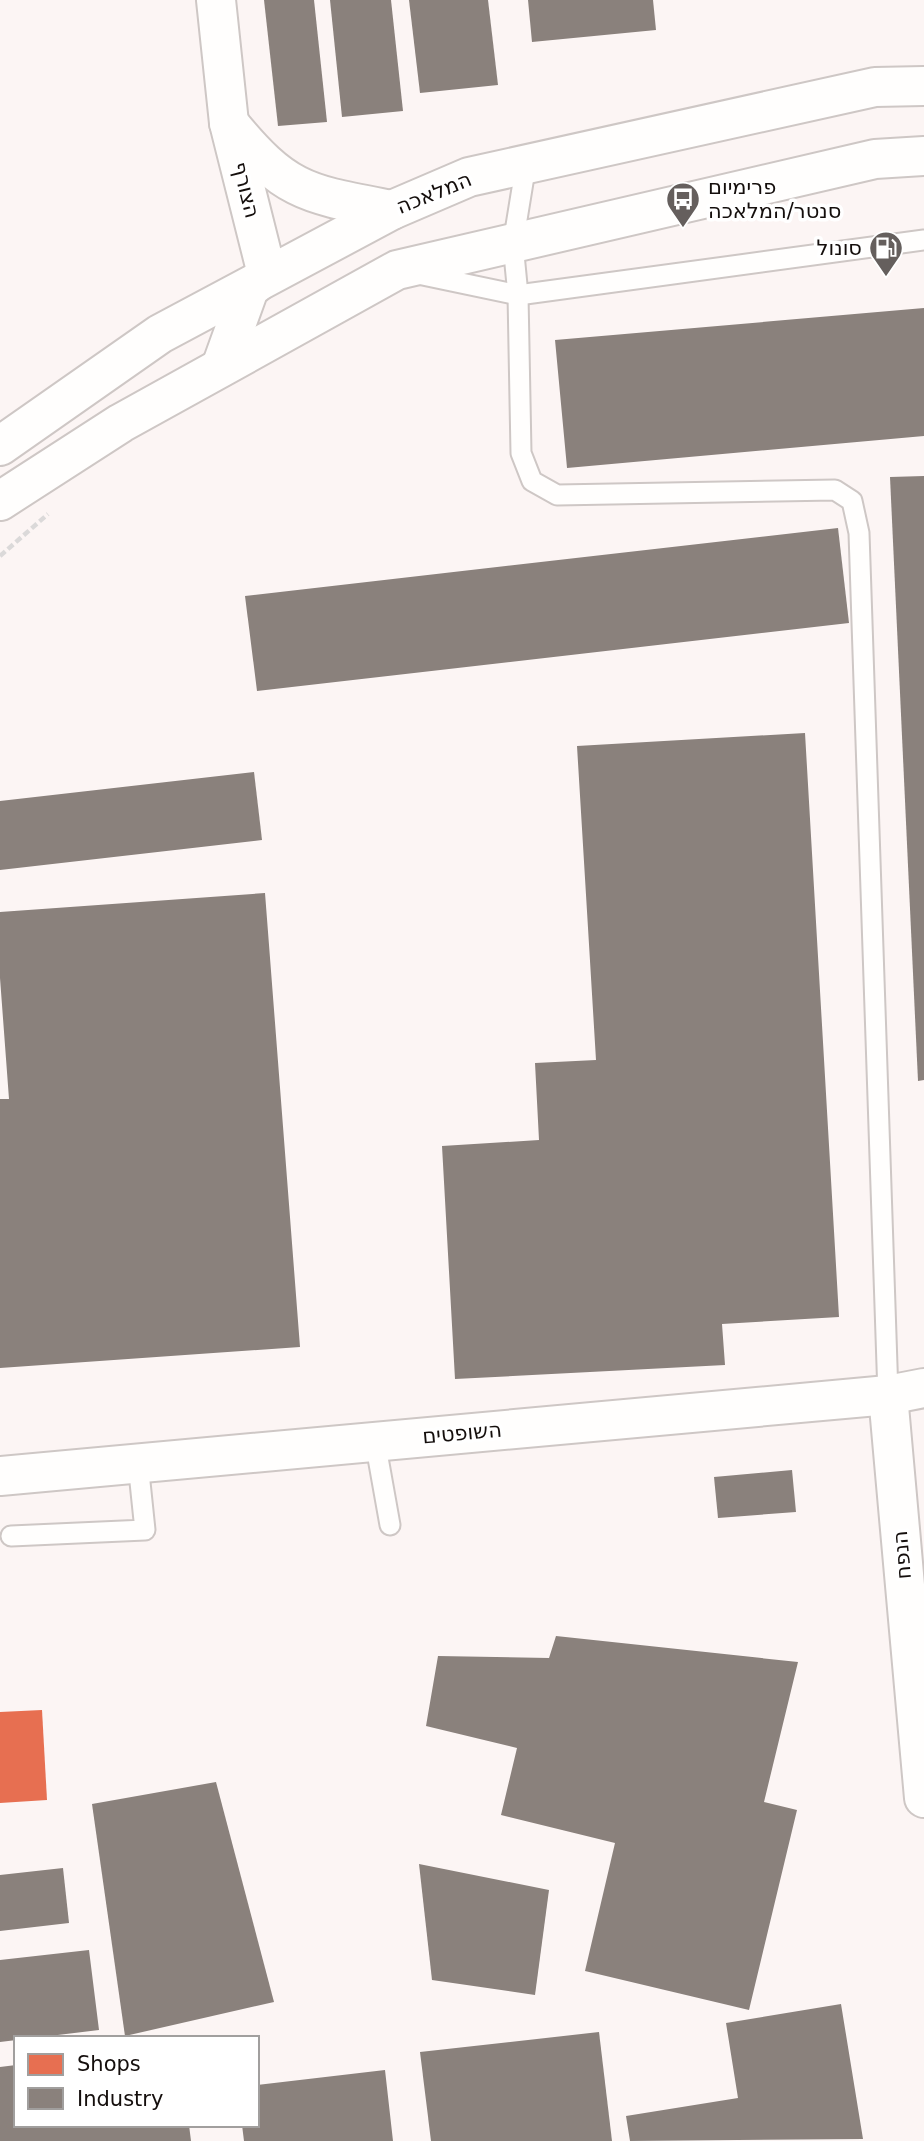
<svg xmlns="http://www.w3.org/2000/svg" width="924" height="2141" viewBox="0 0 924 2141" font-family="'DejaVu Sans','Noto Sans Hebrew',sans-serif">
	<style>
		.shops { fill: #e76f51 }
		.industry { fill: #8a817c }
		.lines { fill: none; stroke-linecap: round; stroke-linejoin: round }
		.service-casing { stroke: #cec7c5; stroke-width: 23 }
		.minor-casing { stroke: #cec7c5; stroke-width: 42 }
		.secondary-casing { stroke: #cec7c5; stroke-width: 42 }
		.path { stroke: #dbd9d9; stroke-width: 4.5; stroke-dasharray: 7 3.5; stroke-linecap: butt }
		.service { stroke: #fffefd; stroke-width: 19 }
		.minor { stroke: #fffefd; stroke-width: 38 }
		.secondary { stroke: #fffefd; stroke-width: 38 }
		.labels { text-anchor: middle; stroke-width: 7; stroke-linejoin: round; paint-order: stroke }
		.poi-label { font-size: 21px; fill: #140e0c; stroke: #fff; text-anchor: start }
		.street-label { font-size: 21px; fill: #140e0c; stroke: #fff }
	</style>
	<rect width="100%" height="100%" fill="#fcf5f4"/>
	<polygon class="shops" points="42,1710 47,1800 0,1803 0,1712"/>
	<g class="industry">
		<polygon points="264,0 314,0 327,122 278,126"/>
		<polygon points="330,0 391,0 403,111 342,117"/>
		<polygon points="409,0 488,0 498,85 420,93"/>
		<polygon points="528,0 653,0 656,30 532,42"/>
		<polygon points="924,308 924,436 567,468 555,340"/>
		<polygon points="924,476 924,1080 918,1081 890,477"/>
		<polygon points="838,528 849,623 257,691 245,596"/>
		<polygon points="805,733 839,1317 722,1324 725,1365 455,1379 442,1146 539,1140 535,1063 596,1060 577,746"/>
		<polygon points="254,772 262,840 0,870 0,801"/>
		<polygon points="265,893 300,1347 0,1368 0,1099 9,1099 0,978 0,912"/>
		<polygon points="792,1470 796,1512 718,1518 714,1477"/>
		<polygon points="556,1636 798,1662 764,1802 797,1810 749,2010 585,1971 615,1843 501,1815 517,1748 426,1726 438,1656 549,1658"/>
		<polygon points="216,1782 274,2002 125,2036 92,1804"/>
		<polygon points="419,1864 549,1890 535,1995 432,1980"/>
		<polygon points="63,1868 69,1923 0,1931 0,1875"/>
		<polygon points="89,1950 99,2030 0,2042 0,1960"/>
		<polygon points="841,2004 863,2139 630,2141 626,2116 738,2098 726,2023"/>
		<polygon points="599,2032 612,2141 431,2141 420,2052"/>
		<polygon points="16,2065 16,2125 189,2125 191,2141 0,2141 0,2067"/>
		<polygon points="385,2070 393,2141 244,2141 242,2125 257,2125 257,2085"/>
	</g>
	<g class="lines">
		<g class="service-casing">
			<g id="service">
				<polyline points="526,164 513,244 518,295 521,453 532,481 557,495 835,490 852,501 859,533 888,1395"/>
				<polyline points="418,274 518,295 924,240"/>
				<polyline points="375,1441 390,1525"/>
				<polyline points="11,1536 145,1530 138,1463"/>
			</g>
		</g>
		<g class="minor-casing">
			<g id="minor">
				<polyline points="216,0 229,123 267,274 249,289 221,367"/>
				<polyline points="888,1395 924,1798"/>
				<polyline points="0,1476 888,1395 924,1388"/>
			</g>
		</g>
		<g class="secondary-casing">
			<g id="secondary">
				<path d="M229,123C286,193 307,194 392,210"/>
				<polyline points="0,446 160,334 392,210 469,177 875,87 924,86"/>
				<polyline points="0,501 121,423 397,270 875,159 924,156"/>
			</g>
		</g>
		<polyline class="path" points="0,556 48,514"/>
		<use href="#service" class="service"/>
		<use href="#minor" class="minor"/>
		<use href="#secondary" class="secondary"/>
	</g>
	<defs>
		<g id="bus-pin" transform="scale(1.75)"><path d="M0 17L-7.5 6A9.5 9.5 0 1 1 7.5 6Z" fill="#655f5d" stroke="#fff"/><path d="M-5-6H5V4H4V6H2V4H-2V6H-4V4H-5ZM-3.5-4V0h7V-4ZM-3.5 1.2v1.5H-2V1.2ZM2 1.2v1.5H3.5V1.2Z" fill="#fff"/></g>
		<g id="fuel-pin" transform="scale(1.75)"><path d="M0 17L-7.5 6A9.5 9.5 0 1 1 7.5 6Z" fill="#655f5d" stroke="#fff"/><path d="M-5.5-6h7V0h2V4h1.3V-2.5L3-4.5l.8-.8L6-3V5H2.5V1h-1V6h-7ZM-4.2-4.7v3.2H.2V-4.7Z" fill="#fff"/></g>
	</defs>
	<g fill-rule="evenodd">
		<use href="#bus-pin" x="683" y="199"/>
		<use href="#fuel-pin" x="886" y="248"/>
	</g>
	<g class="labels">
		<g class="poi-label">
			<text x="708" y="194">פרימיום<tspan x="708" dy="24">סנטר/המלאכה</tspan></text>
			<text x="862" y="255" text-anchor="end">סונול</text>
		</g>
		<g class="street-label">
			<text transform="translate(246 190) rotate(76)" y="7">הצורף</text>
			<text transform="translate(434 193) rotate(-22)" y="7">המלאכה</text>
			<text transform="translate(462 1433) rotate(-5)" y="7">השופטים</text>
			<text transform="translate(902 1555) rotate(-95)" y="7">הנפח</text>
		</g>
	</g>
	<rect x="14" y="2036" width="245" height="91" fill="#ffffff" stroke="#a19f9e" stroke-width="2"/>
	<rect x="28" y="2054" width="35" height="21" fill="#e76f51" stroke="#a19f9e" stroke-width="2"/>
	<text x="77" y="2071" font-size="21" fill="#140e0c">Shops</text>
	<rect x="28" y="2088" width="35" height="21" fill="#8a817c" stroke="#a19f9e" stroke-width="2"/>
	<text x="77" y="2106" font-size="21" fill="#140e0c">Industry</text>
</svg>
